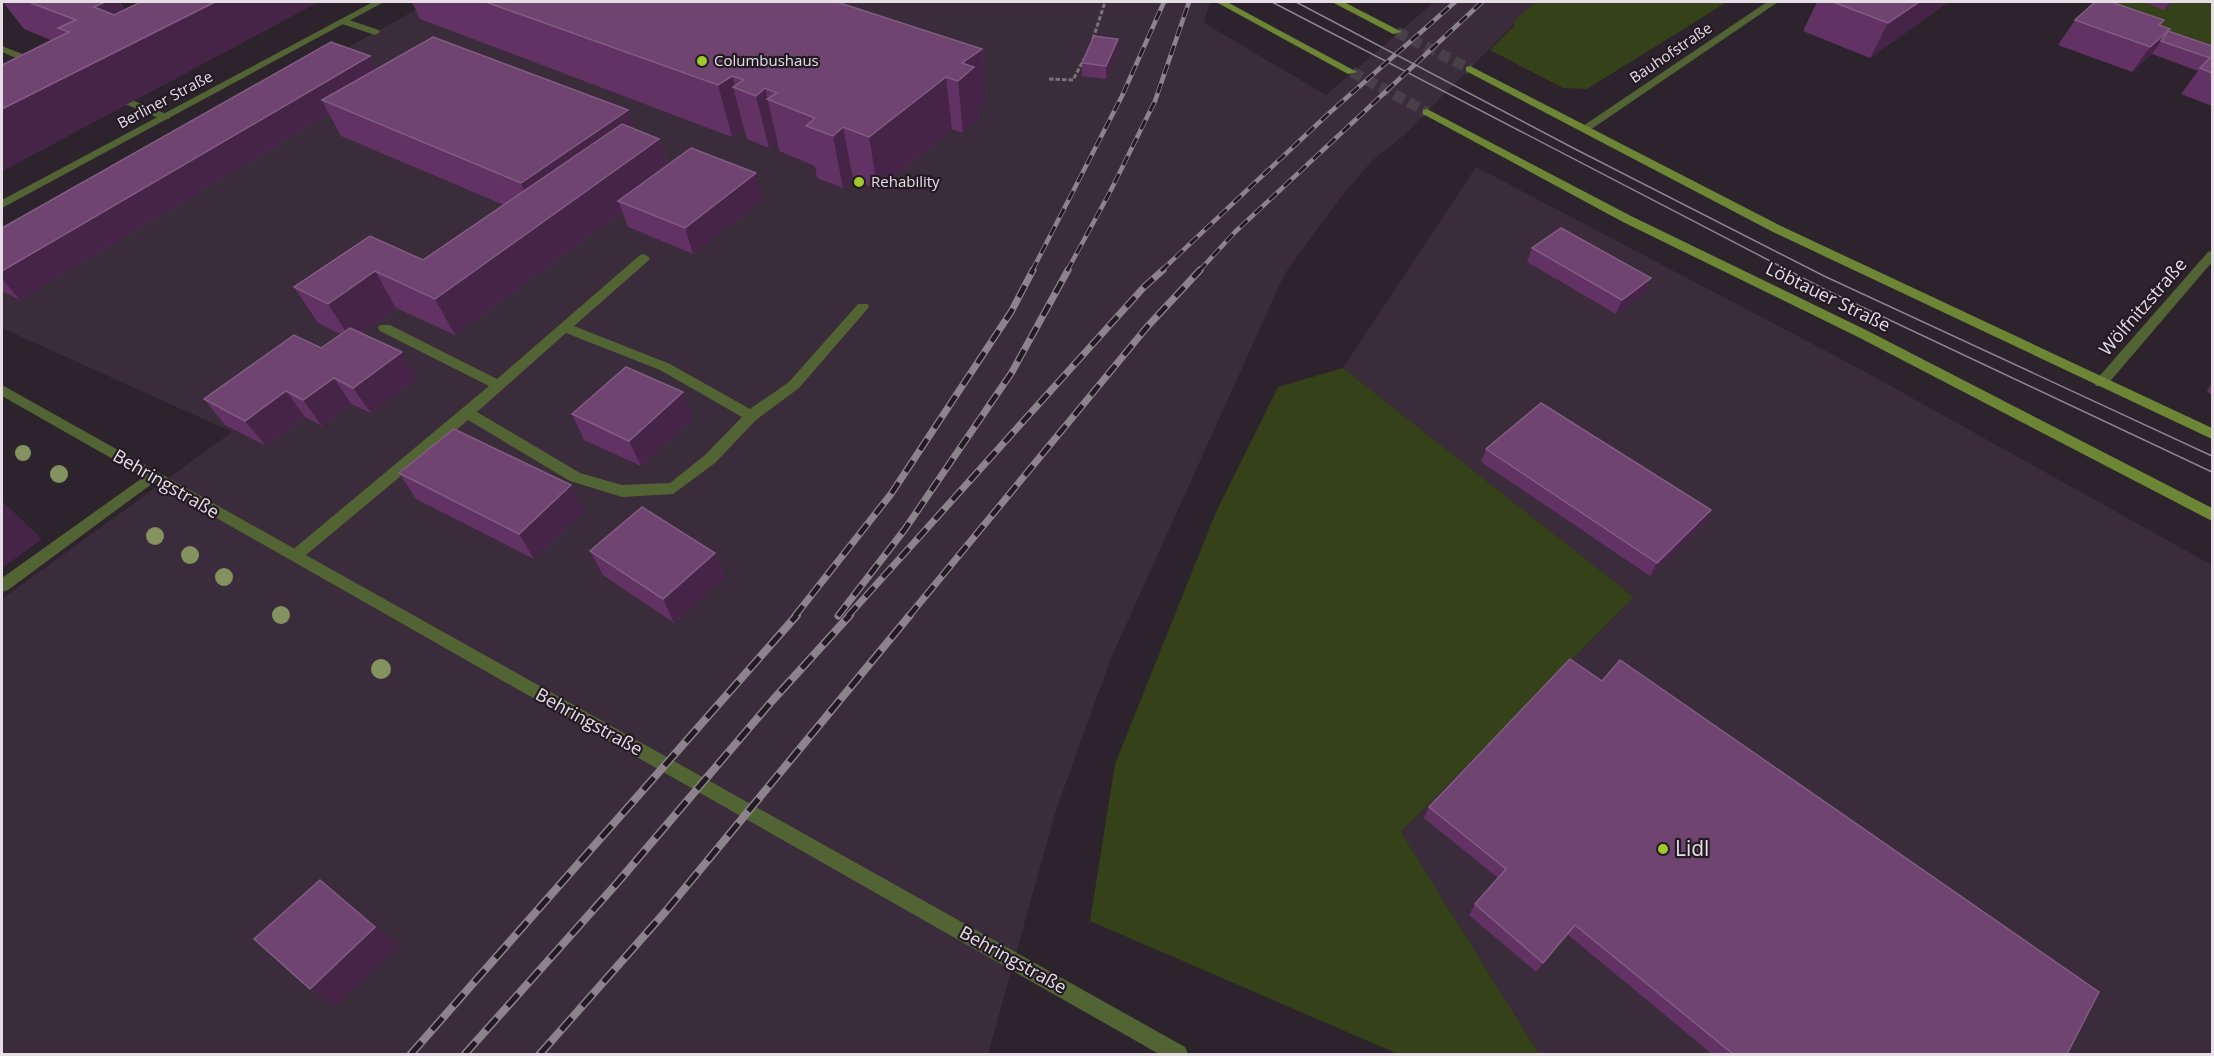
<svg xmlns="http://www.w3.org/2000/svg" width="2214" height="1056" viewBox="0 0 2214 1056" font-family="'Open Sans',sans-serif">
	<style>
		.built { fill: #3a2c3a }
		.green { fill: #344119 }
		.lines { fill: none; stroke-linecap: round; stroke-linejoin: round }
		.secondary-tunnel { stroke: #493f49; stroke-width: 11; stroke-dasharray: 11 5; stroke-linecap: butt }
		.path { stroke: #7a717a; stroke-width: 3; stroke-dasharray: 4.5 2; stroke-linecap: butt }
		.service { fill: #536434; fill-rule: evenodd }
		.minor { fill: #536434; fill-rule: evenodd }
		.secondary { fill: #6c8635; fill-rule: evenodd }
		.tram { stroke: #8c838c; stroke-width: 1.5 }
		.rail-far2-casing { stroke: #8c838c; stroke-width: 4.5 }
		.rail-far1-casing { stroke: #8c838c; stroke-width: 7 }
		.rail-casing { stroke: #8c838c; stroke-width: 8 }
		.rail-far2 { stroke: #231a24; stroke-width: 3; stroke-dasharray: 10; stroke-linecap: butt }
		.rail-far1 { stroke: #231a24; stroke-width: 4.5; stroke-dasharray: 13; stroke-linecap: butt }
		.rail { stroke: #231a24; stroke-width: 5; stroke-dasharray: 16; stroke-linecap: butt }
		.tree { fill: #83925e }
		.wall { fill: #613263 }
		.shaded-wall { fill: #462447 }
		.building { fill: #6f4471; stroke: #825c83; stroke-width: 1.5 }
		.poi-dot { fill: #9eca2e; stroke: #231a24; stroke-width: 2 }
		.labels { text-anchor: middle; stroke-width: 4.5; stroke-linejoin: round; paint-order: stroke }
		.far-street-label { font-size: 15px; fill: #e5dee5; stroke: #231a24 }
		.far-poi-label { font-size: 15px; fill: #e5dee5; stroke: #231a24; text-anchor: start }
		.street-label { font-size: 18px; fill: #e5dee5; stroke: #231a24 }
		.near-poi-label { font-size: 21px; fill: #e5dee5; stroke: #231a24; text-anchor: start }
	</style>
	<rect width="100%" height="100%" fill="#2d232d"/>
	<g class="built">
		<polygon points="430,2 1123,2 1124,4 1129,2 1210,2 1204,23 1326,95 1434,2 1536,2 1404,135 1372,161 1340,198 1284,275 1111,658 1056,810 988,1054 2,1054 2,599 232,432 2,328 2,239"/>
		<polygon points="1476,167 1860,369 2212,565 2212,1054 1539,1054 1401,832 1634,597 1343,368"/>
	</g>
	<g class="green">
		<polygon points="1536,2 1727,2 1587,89 1563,88 1490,50 1514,26 1514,21"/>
		<polygon points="2111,2 2212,2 2212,61 2092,20"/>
		<polygon points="1343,368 1634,597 1401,832 1539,1054 1398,1054 1090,921 1115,764 1216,512 1278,387"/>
	</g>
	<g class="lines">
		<g class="secondary-tunnel">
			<polyline points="1397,32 1470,69"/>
			<polyline points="1352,72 1427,112"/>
		</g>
		<g class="path">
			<polyline points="1093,39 1105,2"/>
			<polyline points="1049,79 1073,80 1084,59"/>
		</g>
		<g class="service">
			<polygon points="343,18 379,30 380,32 375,35 339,23 338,21"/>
			<polygon points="2,46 40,61 41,63 32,65 2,52"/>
			<polygon points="129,99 169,115 170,117 169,119 161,119 125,104 124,102"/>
			<path d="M644,254L650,258L648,261L574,326L670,364L750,409L789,382L858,304H868L869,307L799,388L756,420L715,463L673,494L622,497L570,481L468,420L300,560H290L287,556L290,552L489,386L380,331L378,328L380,325H390L497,379L640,255ZM566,333L660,370L742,417L705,455L670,483L622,485L580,473L477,412Z"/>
			<polygon points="152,471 159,476 157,480 8,590 2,592 2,578"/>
		</g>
		<g class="minor">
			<polygon points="373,2 384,2 2,208 2,200"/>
			<polygon points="1767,2 1778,2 1590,130 1586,131 1580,128"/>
			<polygon points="2212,251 2212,262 2106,386 2096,386 2094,383 2096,380 2208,252"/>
			<polygon points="2,385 1185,1047 1188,1054 1159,1054 2,396"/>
		</g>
		<g class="secondary">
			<polygon points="1216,2 1227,2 1357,72 1348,74"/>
			<polygon points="1332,2 1344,2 1402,32 1393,34"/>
			<polygon points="1470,66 1781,226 2212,428 2212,439 1773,232 1466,71 1466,67"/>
			<polygon points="1427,109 1631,216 1868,331 2212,508 2212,521 1858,337 1623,222 1423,114 1423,110"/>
		</g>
		<g class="tram">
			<polyline points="1272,2 1826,290 2212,472"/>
			<polyline points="1296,2 1577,150 1824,276 2212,456"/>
		</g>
		<g class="rail-far2-casing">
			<g id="rail-far2">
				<polyline points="1032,271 1122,96 1164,2"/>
				<polyline points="1067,271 1110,192 1155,101 1189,2"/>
				<polyline points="1161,271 1327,115 1455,2"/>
				<polyline points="1199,271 1235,232 1482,2"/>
			</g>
		</g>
		<g class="rail-far1-casing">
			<g id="rail-far1">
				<polyline points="795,616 891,494 1011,312 1033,270"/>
				<polyline points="838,616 905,529 1012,372 1068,270"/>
				<polyline points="848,616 1144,287 1163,270"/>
				<polyline points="909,616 1147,327 1200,270"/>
			</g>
		</g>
		<g class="rail-casing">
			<g id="rail">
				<polyline points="411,1054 797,615"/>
				<polyline points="465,1054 618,882 772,701 850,615"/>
				<polyline points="540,1054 666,911 910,615"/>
			</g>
		</g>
		<use href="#rail-far2" class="rail-far2"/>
		<use href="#rail-far1" class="rail-far1"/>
		<use href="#rail" class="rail"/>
	</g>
	<g class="tree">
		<circle cx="23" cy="453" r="8"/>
		<circle cx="59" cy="474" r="9"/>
		<circle cx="155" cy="536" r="9"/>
		<circle cx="190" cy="555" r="9"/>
		<circle cx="224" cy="577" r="9"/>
		<circle cx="281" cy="615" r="9"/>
		<circle cx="381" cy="669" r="10"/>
	</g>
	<g class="wall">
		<polygon points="3,2 120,2 125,9 139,2 318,2 2,171 2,65 51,40 24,29"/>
		<polygon points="412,2 837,2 982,49 987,100 978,107 979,118 963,133 952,129 878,190 853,179 843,188 817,178 815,166 779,151 777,140 769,148 747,139 744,129 732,137 420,19"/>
		<polygon points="1817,2 1948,2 1870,58 1803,31"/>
		<polygon points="2147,2 2173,2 2164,10 2146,3"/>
		<polygon points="2075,20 2164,20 2160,25 2168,31 2212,46 2212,106 2181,94 2198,71 2152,54 2132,72 2058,45"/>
		<polygon points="1118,52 1106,79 1082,76 1082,63"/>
		<polygon points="370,56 376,69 634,129 659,139 668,165 763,199 693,254 628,227 622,211 455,335 396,308 361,333 417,378 371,413 351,404 322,426 305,417 266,446 225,425 204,399 321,348 340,334 318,323 294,287 423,260 504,205 341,136 329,114 20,300 2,291 2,228"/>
		<polygon points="1532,248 1651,278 1645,292 1616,314 1527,262"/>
		<polygon points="2212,382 2212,395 2207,392"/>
		<polygon points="572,414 692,418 641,466 584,440"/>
		<polygon points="1486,449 1704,523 1650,576 1481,462"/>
		<polygon points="399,473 584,510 534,559 416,499"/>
		<polygon points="590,551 715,553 725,577 674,623 603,575"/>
		<polygon points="1429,807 2067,1054 1712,1054 1567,934 1536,972 1469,915 1475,904 1498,878 1424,818"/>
	</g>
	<g class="shaded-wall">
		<polygon points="105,2 120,2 143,38 215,2 318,2 2,171 2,109 94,7"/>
		<polygon points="977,2 986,2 978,5"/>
		<polygon points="1919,2 1948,2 1870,58 1888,23"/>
		<polygon points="2170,2 2173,2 2164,10"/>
		<polygon points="2170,29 2152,54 2132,72 2150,47"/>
		<polygon points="1118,39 1118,52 1106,79 1106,66"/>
		<polygon points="982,49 987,100 978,107 979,118 963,133 958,81 962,63"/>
		<polygon points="370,56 383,81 322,100 329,114 20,300 2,279 2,271"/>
		<polygon points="732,76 736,88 733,87 744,129 732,137 718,85"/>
		<polygon points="946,77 952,129 878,190 869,137"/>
		<polygon points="765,88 777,140 769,148 756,96"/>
		<polygon points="628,110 640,146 537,219 521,183"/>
		<polygon points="843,127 853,179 843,188 833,136"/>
		<polygon points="659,139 671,175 618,201 622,211 455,335 435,299"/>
		<polygon points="756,173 763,199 693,254 685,228"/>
		<polygon points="375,271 396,308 351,340 328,304"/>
		<polygon points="1651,278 1645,292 1616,314 1622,300"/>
		<polygon points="402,352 417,378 371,413 353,388"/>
		<polygon points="334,378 351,404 322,426 303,400"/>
		<polygon points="286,391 305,417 266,446 245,421"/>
		<polygon points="683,392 692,418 641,466 629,441"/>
		<polygon points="571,485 584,510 534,559 519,534"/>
		<polygon points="2,501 42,539 2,568"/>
		<polygon points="1711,510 1704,523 1650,576 1657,563"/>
		<polygon points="715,553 725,577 674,623 663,599"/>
		<polygon points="320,880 399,945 336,1006 310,989"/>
	</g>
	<g class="building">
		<polygon points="29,2 105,2 94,7 114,15 141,2 215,2 2,109 2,65 69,32 58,28 76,20"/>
		<polygon points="486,2 837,2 982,49 962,63 974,67 958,81 946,77 869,137 843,127 833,136 806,126 815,118 767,99 777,93 765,88 756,96 733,87 744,80 732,76 718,85"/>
		<polygon points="1833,2 1919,2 1888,23"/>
		<polygon points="2095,2 2111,2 2164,20 2159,25 2170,29 2150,47 2075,20"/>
		<polygon points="2168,31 2212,46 2212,56 2210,58 2161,41"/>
		<polygon points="1094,36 1118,39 1106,66 1082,63"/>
		<polygon points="433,37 628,110 521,183 322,100"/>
		<polygon points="331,42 370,56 2,271 2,228"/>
		<polygon points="2212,56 2212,73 2200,68"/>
		<polygon points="622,124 659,139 435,299 375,271 328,304 294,287 370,236 423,260"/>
		<polygon points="691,148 756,173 685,228 618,201"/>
		<polygon points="1561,228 1651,278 1622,300 1532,248"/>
		<polygon points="350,328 402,352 353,388 334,378 303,400 286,391 245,421 204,399 294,335 321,348"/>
		<polygon points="626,367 683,392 629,441 572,414"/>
		<polygon points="1541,403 1711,510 1657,563 1486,449"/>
		<polygon points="454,429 571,485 519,534 399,473"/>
		<polygon points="642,507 715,553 663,599 590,551"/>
		<polygon points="1570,659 1602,681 1620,660 2099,992 2067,1054 1733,1054 1575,925 1543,963 1475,904 1506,869 1429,807"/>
		<polygon points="320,880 375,927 310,989 254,939"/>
	</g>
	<g class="poi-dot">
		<circle cx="702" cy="61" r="6"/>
		<circle cx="859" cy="182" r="6"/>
		<circle cx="1663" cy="849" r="6"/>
	</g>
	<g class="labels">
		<g class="far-street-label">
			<text transform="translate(1671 53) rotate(-34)" y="5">Bauhofstraße</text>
			<text transform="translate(165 100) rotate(-28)" y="5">Berliner Straße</text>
		</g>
		<g class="far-poi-label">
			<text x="714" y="66">Columbushaus</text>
			<text x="871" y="187">Rehability</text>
		</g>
		<g class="street-label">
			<text transform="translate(1828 297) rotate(26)" y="6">Löbtauer Straße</text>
			<text transform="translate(2143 307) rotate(-49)" y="6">Wölfnitzstraße</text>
			<text transform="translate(166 484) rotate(30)" y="6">Behringstraße</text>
			<text transform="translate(589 722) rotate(29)" y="6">Behringstraße</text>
			<text transform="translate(1013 960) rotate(29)" y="6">Behringstraße</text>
		</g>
		<g class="near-poi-label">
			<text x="1675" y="856">Lidl</text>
		</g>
	</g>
	<rect width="2214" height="1056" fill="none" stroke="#e5dee5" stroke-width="6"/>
</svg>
